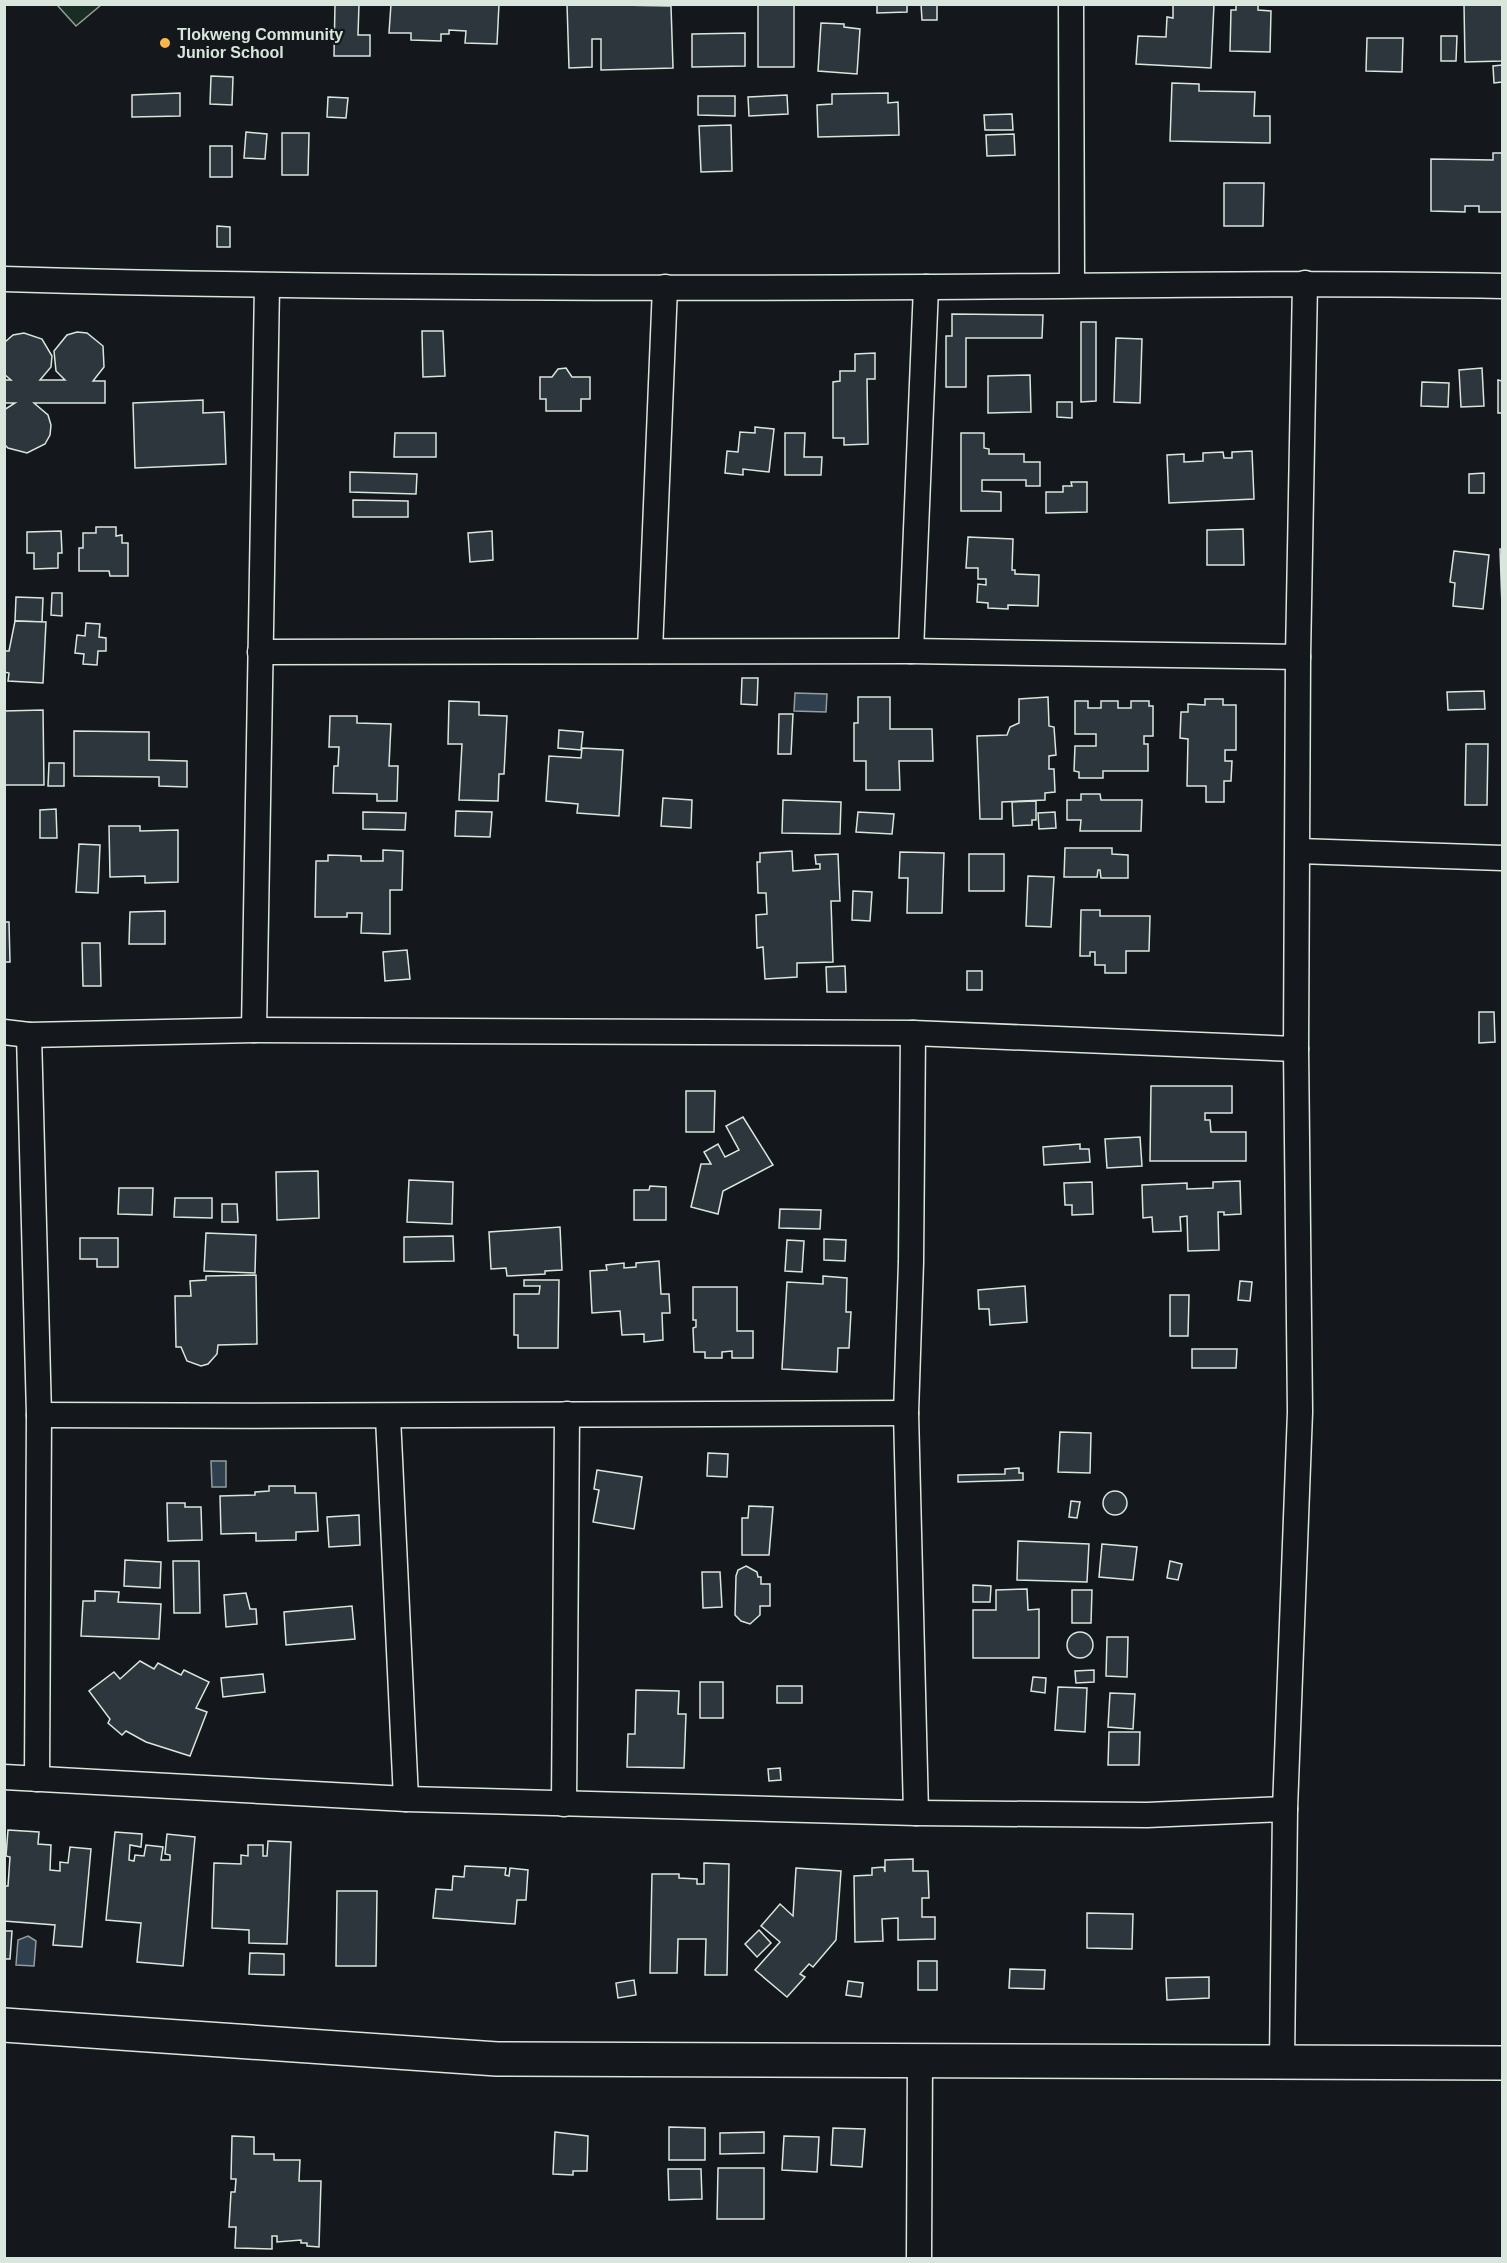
<svg xmlns="http://www.w3.org/2000/svg" width="1507" height="2263" viewBox="0 0 1507 2263" font-family="Arial,sans-serif">
	<style>
		.green { fill: #1a2d24; stroke: #939e99; stroke-width: 1.5 }
		.water { fill: #2f3f4d; stroke: #939e99; stroke-width: 1.5 }
		.building { fill: #2c363c; stroke: #d8e6dc; stroke-width: 1.5 }
		.lines { fill: none; stroke-linecap: round; stroke-linejoin: round }
		.street-casing { stroke: #d8e6dc; stroke-width: 27 }
		.secondary-casing { stroke: #d8e6dc; stroke-width: 36 }
		.street { stroke: #14181c; stroke-width: 24 }
		.secondary { stroke: #14181c; stroke-width: 33 }
		.poi-dot { fill: #ffb74d; stroke: #14181c; stroke-width: 2 }
		.labels { text-anchor: middle; stroke-width: 4.5; stroke-linejoin: round; paint-order: stroke }
		.poi-label { font-size: 16px; font-weight: bold; fill: #d8e6dc; stroke: #14181c; text-anchor: start }
	</style>
	<rect width="100%" height="100%" fill="#14181c"/>
	<polygon class="green" points="57,5 101,5 76,26"/>
	<g class="water">
		<polygon points="795,693 827,694 826,712 794,711"/>
		<polygon points="211,1461 226,1461 226,1487 212,1487"/>
		<polygon points="28,1936 36,1941 34,1966 16,1965 18,1940"/>
	</g>
	<g class="building">
		<polygon points="335,4 359,4 358,35 370,35 370,56 334,56"/>
		<polygon points="391,4 499,4 497,44 465,43 466,31 449,30 449,34 441,34 441,41 411,40 411,33 389,33"/>
		<polygon points="567,4 671,6 673,68 601,70 601,39 592,39 592,67 569,68"/>
		<rect x="758" y="4" width="36" height="63"/>
		<polygon points="877,4 907,4 907,12 877,13"/>
		<polygon points="921,4 937,4 937,20 922,20"/>
		<polygon points="1173,4 1214,4 1211,68 1136,64 1138,36 1166,37 1167,17 1173,18"/>
		<polygon points="1236,4 1258,4 1258,10 1271,11 1270,52 1230,51 1231,10 1236,10"/>
		<polygon points="1464,4 1502,4 1502,61 1465,62"/>
		<polygon points="821,23 844,24 844,27 860,29 857,74 818,71"/>
		<polygon points="745,33 745,66 692,67 692,34"/>
		<polygon points="1441,36 1457,36 1456,61 1441,61"/>
		<polygon points="1367,38 1403,38 1402,72 1366,71"/>
		<polygon points="1502,65 1502,82 1494,83 1493,66"/>
		<polygon points="211,76 233,77 232,105 210,104"/>
		<polygon points="1172,83 1199,84 1199,91 1255,92 1254,116 1270,116 1270,143 1170,141"/>
		<polygon points="180,93 180,116 132,117 132,95"/>
		<polygon points="888,93 888,103 898,102 899,135 818,137 817,105 832,104 832,94"/>
		<polygon points="787,95 788,114 749,116 748,97"/>
		<polygon points="698,96 735,96 735,116 698,115"/>
		<polygon points="328,97 348,98 346,118 327,117"/>
		<polygon points="1012,114 1013,130 985,130 984,115"/>
		<polygon points="731,125 732,171 701,172 699,126"/>
		<polygon points="246,132 267,134 265,159 244,158"/>
		<polygon points="282,133 309,133 308,175 282,175"/>
		<polygon points="1014,134 1015,155 987,156 986,135"/>
		<rect x="210" y="146" width="22" height="31"/>
		<polygon points="1493,153 1502,153 1502,212 1479,212 1479,206 1465,206 1465,212 1431,211 1431,159 1493,160"/>
		<polygon points="1224,183 1264,183 1263,226 1224,226"/>
		<polygon points="217,226 230,227 230,247 217,247"/>
		<polygon points="952,314 1043,315 1042,338 966,338 966,387 946,387 946,336 952,336"/>
		<polygon points="1081,322 1096,322 1096,401 1081,402"/>
		<polygon points="422,331 443,331 445,376 423,377"/>
		<polygon points="77,332 87,333 103,346 104,367 93,381 105,381 105,403 34,403 48,415 51,425 50,435 45,444 27,453 8,448 4,444 4,410 15,403 4,403 4,380 11,380 4,374 5,342 13,335 24,333 42,339 52,356 51,367 40,380 65,380 56,371 54,351 67,335"/>
		<polygon points="1116,338 1142,339 1140,403 1114,402"/>
		<polygon points="875,353 875,379 867,379 868,444 844,445 844,438 833,438 833,382 840,381 840,371 855,371 855,354"/>
		<polygon points="566,368 572,377 590,377 590,399 581,399 581,411 546,411 546,399 540,399 540,377 552,377 558,369"/>
		<polygon points="1482,368 1484,406 1461,407 1459,370"/>
		<polygon points="1030,375 1031,412 988,413 988,376"/>
		<polygon points="1498,380 1502,381 1502,413 1498,413"/>
		<polygon points="1422,382 1449,383 1448,407 1421,406"/>
		<polygon points="203,400 203,413 224,412 226,464 135,468 133,403"/>
		<polygon points="1057,402 1072,402 1072,418 1057,417"/>
		<polygon points="755,427 774,429 769,472 743,469 743,475 725,473 727,451 738,452 740,432 755,433"/>
		<polygon points="395,433 436,433 436,457 394,457"/>
		<polygon points="785,433 805,433 804,457 822,457 821,475 785,475"/>
		<polygon points="961,433 984,433 984,448 989,449 989,454 1024,454 1024,462 1040,462 1040,486 1026,486 1026,480 982,480 982,491 1001,492 1001,511 961,511"/>
		<polygon points="1252,451 1254,499 1169,503 1167,455 1184,454 1184,462 1203,461 1203,453 1223,452 1224,458 1232,458 1232,452"/>
		<polygon points="350,472 417,474 416,494 350,492"/>
		<polygon points="1484,473 1484,493 1469,493 1469,474"/>
		<polygon points="1071,482 1087,482 1087,512 1046,513 1046,492 1063,492 1063,486 1072,486"/>
		<polygon points="353,500 408,501 408,517 353,517"/>
		<polygon points="96,527 116,527 116,536 122,535 122,543 128,543 128,576 110,576 109,571 79,571 79,548 83,548 83,533 96,533"/>
		<polygon points="1243,529 1244,565 1207,565 1207,530"/>
		<polygon points="61,531 62,553 58,553 58,568 34,569 34,553 27,553 27,532"/>
		<polygon points="492,531 493,560 470,562 468,533"/>
		<polygon points="968,537 1013,539 1012,570 1015,570 1015,574 1039,575 1038,606 1008,605 1008,609 988,608 988,603 977,602 978,584 986,585 986,579 978,579 978,568 966,568"/>
		<polygon points="1500,549 1502,549 1502,606"/>
		<polygon points="1454,551 1489,555 1483,609 1453,606 1455,583 1450,582"/>
		<polygon points="52,593 62,593 62,616 51,615"/>
		<polygon points="16,597 43,598 42,622 15,621"/>
		<polygon points="15,621 46,622 43,683 8,681 9,673 4,672 4,651 9,651"/>
		<polygon points="86,623 100,624 99,637 106,638 106,651 98,651 97,665 83,664 84,654 75,653 77,635 85,636"/>
		<polygon points="742,678 758,678 757,705 741,704"/>
		<polygon points="1484,691 1485,709 1448,710 1447,692"/>
		<polygon points="858,697 890,697 890,729 932,729 933,761 899,761 900,790 866,790 866,761 854,761 854,723 858,723"/>
		<polygon points="1048,697 1049,726 1054,727 1056,755 1049,756 1049,769 1054,769 1055,792 1045,793 1045,800 1002,802 1002,819 980,819 977,736 1007,735 1010,727 1019,723 1019,699"/>
		<polygon points="1205,699 1223,699 1223,705 1236,705 1236,750 1225,750 1225,761 1232,761 1231,781 1224,781 1224,802 1206,802 1206,786 1187,786 1188,739 1180,738 1181,712 1188,712 1188,704 1205,705"/>
		<polygon points="449,701 479,702 479,715 507,716 504,774 499,774 498,801 459,800 462,744 448,744"/>
		<polygon points="1075,701 1088,701 1088,708 1101,708 1101,701 1118,701 1118,708 1131,708 1131,701 1149,701 1149,706 1153,706 1153,736 1144,736 1144,744 1148,744 1148,771 1103,771 1103,778 1079,778 1079,772 1074,771 1075,746 1096,746 1096,734 1075,734"/>
		<polygon points="43,710 44,785 4,785 4,711"/>
		<polygon points="779,714 793,714 791,754 778,754"/>
		<polygon points="330,716 357,716 357,723 391,724 389,766 398,766 397,801 377,801 377,794 333,793 334,766 338,766 339,747 329,747"/>
		<polygon points="559,730 583,732 581,750 558,748"/>
		<polygon points="74,731 149,732 149,760 187,761 187,787 159,786 159,777 74,776"/>
		<polygon points="1466,744 1488,744 1487,805 1465,805"/>
		<polygon points="582,748 623,750 619,816 577,813 578,804 546,801 549,756 581,758"/>
		<polygon points="49,763 64,763 64,786 48,786"/>
		<polygon points="1081,794 1100,794 1101,800 1142,800 1141,831 1080,831 1081,820 1067,820 1067,800 1081,800"/>
		<polygon points="663,798 692,800 691,828 661,826"/>
		<polygon points="783,800 841,802 840,834 782,833"/>
		<polygon points="1036,801 1036,820 1032,820 1032,825 1013,826 1012,802"/>
		<polygon points="56,809 57,838 40,838 40,810"/>
		<polygon points="456,811 492,812 490,837 455,836"/>
		<polygon points="363,812 406,813 405,830 363,829"/>
		<polygon points="858,812 894,814 892,834 856,832"/>
		<polygon points="1055,812 1056,828 1039,829 1038,813"/>
		<polygon points="109,826 140,826 140,831 178,830 178,882 145,883 145,876 110,877"/>
		<polygon points="79,844 100,845 98,893 76,892"/>
		<polygon points="1065,848 1112,848 1112,854 1128,855 1128,878 1101,878 1100,870 1098,870 1097,877 1064,877"/>
		<polygon points="383,850 403,851 402,890 390,890 390,934 361,933 362,913 347,913 347,917 315,917 316,861 328,861 328,855 361,856 361,861 383,861"/>
		<polygon points="792,851 793,871 820,869 820,864 816,864 815,855 838,854 840,901 831,901 833,962 797,963 797,977 765,979 763,947 757,948 756,915 767,914 766,893 758,893 757,862 760,862 760,853"/>
		<polygon points="900,852 944,853 942,913 907,913 908,878 899,878"/>
		<rect x="969" y="854" width="35" height="37"/>
		<polygon points="1028,876 1054,877 1051,927 1026,926"/>
		<polygon points="853,891 872,892 870,921 852,920"/>
		<polygon points="1081,910 1100,910 1100,916 1150,916 1149,951 1126,951 1126,973 1105,973 1105,965 1095,965 1095,952 1090,952 1090,956 1080,956"/>
		<polygon points="165,911 165,944 129,944 130,912"/>
		<polygon points="4,922 9,922 10,962 4,962"/>
		<polygon points="82,943 100,943 101,986 83,986"/>
		<polygon points="407,950 410,979 385,981 383,952"/>
		<polygon points="845,966 846,992 827,992 826,967"/>
		<rect x="967" y="971" width="15" height="19"/>
		<polygon points="1479,1012 1494,1012 1495,1042 1479,1043"/>
		<polygon points="1151,1086 1232,1086 1232,1113 1205,1113 1205,1120 1210,1120 1211,1132 1246,1132 1246,1161 1150,1161"/>
		<polygon points="686,1091 715,1091 714,1132 686,1132"/>
		<polygon points="743,1117 773,1165 723,1191 718,1214 691,1207 701,1164 711,1164 704,1152 718,1144 725,1157 739,1150 726,1126"/>
		<polygon points="1140,1137 1142,1166 1107,1168 1105,1139"/>
		<polygon points="1080,1144 1080,1149 1089,1149 1090,1162 1044,1165 1043,1147"/>
		<polygon points="318,1171 319,1218 277,1220 276,1172"/>
		<polygon points="409,1180 453,1182 452,1224 407,1222"/>
		<polygon points="1240,1181 1241,1214 1224,1215 1224,1212 1218,1212 1219,1250 1188,1251 1187,1216 1180,1217 1181,1231 1153,1232 1152,1217 1143,1218 1142,1185 1187,1183 1187,1189 1213,1188 1213,1182"/>
		<polygon points="1092,1182 1093,1214 1072,1215 1072,1205 1065,1205 1064,1183"/>
		<polygon points="650,1186 666,1187 666,1220 634,1220 634,1190 649,1190"/>
		<polygon points="119,1188 153,1188 152,1215 118,1214"/>
		<polygon points="175,1198 212,1198 212,1218 174,1217"/>
		<polygon points="222,1204 237,1204 238,1222 222,1222"/>
		<polygon points="780,1209 821,1210 820,1229 779,1228"/>
		<polygon points="560,1227 562,1270 545,1271 545,1274 507,1276 506,1268 491,1269 489,1232"/>
		<polygon points="206,1233 256,1235 255,1273 204,1271"/>
		<polygon points="453,1236 454,1261 404,1262 404,1237"/>
		<polygon points="80,1238 118,1238 118,1267 97,1267 97,1259 80,1259"/>
		<polygon points="824,1239 846,1240 845,1261 824,1260"/>
		<polygon points="787,1240 804,1241 802,1272 785,1271"/>
		<polygon points="659,1261 661,1294 669,1294 670,1313 662,1313 663,1340 644,1342 644,1334 622,1335 620,1311 592,1313 590,1271 607,1270 606,1265 624,1263 624,1268 636,1267 636,1263"/>
		<polygon points="256,1275 257,1344 218,1345 217,1354 208,1364 201,1366 187,1361 181,1347 176,1347 175,1296 191,1296 190,1281 206,1280 206,1276"/>
		<polygon points="823,1276 847,1278 846,1312 851,1312 849,1348 838,1348 837,1372 782,1369 787,1282 823,1284"/>
		<polygon points="524,1280 559,1280 558,1348 518,1348 518,1335 514,1335 514,1294 539,1294 540,1286 524,1286"/>
		<polygon points="1240,1281 1252,1282 1250,1301 1238,1300"/>
		<polygon points="1025,1286 1027,1322 990,1325 989,1309 979,1309 978,1290"/>
		<polygon points="693,1287 737,1287 737,1331 753,1331 753,1358 732,1358 732,1351 722,1352 722,1358 705,1358 705,1352 694,1352 693,1328 696,1327 696,1320 693,1320"/>
		<polygon points="1170,1295 1189,1295 1188,1336 1170,1336"/>
		<polygon points="1192,1349 1237,1349 1236,1368 1192,1368"/>
		<polygon points="1060,1432 1091,1433 1090,1473 1058,1472"/>
		<polygon points="708,1453 728,1454 727,1477 707,1476"/>
		<polygon points="1019,1468 1019,1473 1023,1473 1023,1480 958,1482 958,1475 1005,1474 1005,1469"/>
		<polygon points="597,1470 642,1477 634,1529 593,1522 599,1490 594,1489"/>
		<polygon points="269,1486 295,1486 295,1493 316,1493 318,1531 296,1532 296,1540 256,1541 256,1533 221,1534 220,1496 255,1495 255,1492 269,1491"/>
		<circle cx="1115" cy="1503" r="12"/>
		<polygon points="1071,1501 1080,1502 1077,1518 1069,1517"/>
		<polygon points="167,1503 185,1503 185,1507 201,1507 202,1540 168,1541"/>
		<polygon points="749,1506 773,1507 769,1555 742,1555 742,1518 748,1518"/>
		<polygon points="359,1515 360,1545 329,1547 327,1517"/>
		<polygon points="1018,1541 1089,1544 1087,1582 1017,1580"/>
		<polygon points="1102,1544 1137,1547 1133,1580 1099,1577"/>
		<polygon points="125,1560 161,1562 160,1588 124,1586"/>
		<polygon points="173,1561 199,1561 200,1613 174,1613"/>
		<polygon points="1170,1561 1182,1564 1178,1580 1167,1578"/>
		<polygon points="746,1566 757,1572 758,1577 761,1577 761,1584 770,1584 770,1606 760,1606 760,1615 750,1624 741,1621 735,1615 736,1576 738,1570"/>
		<polygon points="702,1572 720,1572 722,1607 703,1608"/>
		<polygon points="973,1585 991,1586 990,1602 973,1602"/>
		<polygon points="1027,1589 1028,1610 1039,1609 1039,1658 973,1658 973,1610 996,1610 996,1590"/>
		<polygon points="1072,1590 1092,1590 1091,1623 1072,1623"/>
		<polygon points="95,1591 119,1592 118,1602 161,1604 159,1639 81,1636 83,1601 95,1601"/>
		<polygon points="246,1593 250,1609 256,1609 257,1624 226,1627 224,1595"/>
		<polygon points="352,1606 355,1639 286,1645 284,1612"/>
		<circle cx="1080" cy="1645" r="13"/>
		<polygon points="1107,1637 1128,1637 1127,1677 1106,1676"/>
		<polygon points="140,1661 154,1669 158,1663 181,1675 184,1670 209,1682 196,1708 207,1712 190,1756 146,1742 126,1731 122,1735 108,1723 110,1719 89,1691 114,1672 120,1679"/>
		<polygon points="1094,1670 1094,1682 1076,1683 1075,1671"/>
		<polygon points="263,1674 265,1692 223,1697 221,1678"/>
		<polygon points="1033,1677 1046,1678 1045,1693 1031,1691"/>
		<rect x="700" y="1682" width="23" height="36"/>
		<rect x="777" y="1686" width="25" height="17"/>
		<polygon points="1058,1687 1087,1688 1085,1732 1055,1730"/>
		<polygon points="636,1690 679,1691 678,1714 686,1714 684,1768 627,1767 628,1734 635,1734"/>
		<polygon points="1110,1693 1135,1694 1133,1729 1108,1727"/>
		<polygon points="1109,1732 1140,1732 1139,1765 1108,1765"/>
		<polygon points="780,1768 781,1780 769,1781 768,1769"/>
		<polygon points="8,1830 39,1832 38,1844 51,1845 50,1870 60,1871 60,1862 68,1863 70,1847 91,1849 82,1947 53,1945 55,1925 4,1921 4,1886 8,1886 10,1857 6,1856"/>
		<polygon points="115,1832 142,1834 141,1847 130,1845 129,1860 134,1861 135,1855 144,1856 146,1845 163,1847 161,1860 170,1860 170,1855 165,1854 167,1834 195,1837 183,1966 137,1962 141,1923 106,1920"/>
		<polygon points="268,1841 291,1842 287,1944 249,1943 249,1930 212,1928 214,1863 241,1864 241,1855 248,1856 248,1845 263,1845 263,1856 267,1856"/>
		<polygon points="913,1859 913,1871 928,1871 929,1898 922,1898 922,1917 935,1917 935,1939 898,1940 898,1918 882,1919 883,1941 855,1942 854,1876 872,1875 872,1868 884,1867 885,1872 885,1860"/>
		<polygon points="704,1863 729,1864 727,1975 705,1975 706,1939 678,1939 677,1973 650,1973 652,1874 679,1874 679,1878 697,1879 697,1884 704,1884"/>
		<polygon points="465,1866 506,1868 505,1875 509,1876 510,1868 528,1870 526,1900 517,1900 515,1924 433,1918 436,1889 452,1890 453,1876 464,1877"/>
		<polygon points="796,1868 841,1871 836,1940 813,1967 809,1964 800,1974 805,1977 787,1997 755,1970 780,1942 761,1926 780,1904 793,1916"/>
		<polygon points="337,1891 377,1891 376,1966 336,1966"/>
		<polygon points="1087,1913 1133,1914 1132,1949 1087,1948"/>
		<polygon points="759,1930 771,1943 757,1957 745,1944"/>
		<polygon points="4,1931 12,1931 10,1959 4,1959"/>
		<polygon points="250,1953 284,1954 284,1975 249,1974"/>
		<rect x="918" y="1961" width="19" height="29"/>
		<polygon points="1010,1969 1045,1970 1044,1989 1009,1988"/>
		<polygon points="1209,1977 1209,1998 1167,2000 1166,1978"/>
		<polygon points="634,1980 636,1995 618,1998 616,1983"/>
		<polygon points="848,1981 863,1983 861,1997 846,1995"/>
		<polygon points="669,2127 705,2128 705,2160 669,2160"/>
		<polygon points="833,2128 865,2129 862,2167 831,2165"/>
		<polygon points="555,2132 588,2136 587,2171 573,2171 573,2175 553,2174"/>
		<polygon points="764,2132 764,2153 720,2154 720,2133"/>
		<polygon points="232,2136 254,2137 254,2154 274,2154 274,2160 300,2160 299,2181 321,2181 319,2247 307,2246 307,2243 301,2243 301,2240 277,2242 277,2236 272,2236 272,2249 235,2248 236,2227 229,2227 231,2192 235,2192 236,2179 231,2179"/>
		<polygon points="784,2136 819,2137 817,2172 782,2170"/>
		<polygon points="718,2168 764,2168 764,2219 717,2219"/>
		<polygon points="668,2169 701,2169 702,2199 669,2200"/>
	</g>
	<g class="lines">
		<g class="street-casing">
			<g id="street">
				<polyline points="1071,4 1072,285"/>
				<path d="M4,279C311,288 617,289 923,287C1116,286 1309,282 1502,286"/>
				<polyline points="650,651 665,287"/>
				<polyline points="911,651 926,287"/>
				<polyline points="260,652 911,651 1298,657"/>
				<polyline points="1299,851 1502,858"/>
				<polyline points="254,1030 267,286"/>
				<polyline points="4,1032 29,1035 254,1030 913,1033 1296,1049"/>
				<polyline points="913,1033 911,1262 906,1413 916,1813"/>
				<polyline points="29,1035 39,1415 37,1779"/>
				<path d="M39,1415C328,1417 617,1414 906,1413"/>
				<polyline points="388,1417 406,1799"/>
				<polyline points="4,1777 406,1799 916,1813 1147,1815 1285,1809"/>
				<polyline points="564,1804 567,1414"/>
				<polyline points="1282,2063 1285,1809 1300,1412 1296,1049 1298,657 1305,283"/>
				<polyline points="919,2258 920,2059"/>
			</g>
		</g>
		<g class="secondary-casing">
			<polyline id="secondary" points="4,2025 497,2059 1502,2063"/>
		</g>
		<use href="#street" class="street"/>
		<use href="#secondary" class="secondary"/>
	</g>
	<circle class="poi-dot" cx="165" cy="43" r="6"/>
	<g class="labels">
		<g class="poi-label">
			<text x="177" y="40">Tlokweng Community<tspan x="177" dy="18">Junior School</tspan></text>
		</g>
	</g>
	<rect width="1507" height="2263" fill="none" stroke="#d8e6dc" stroke-width="12"/>
</svg>
